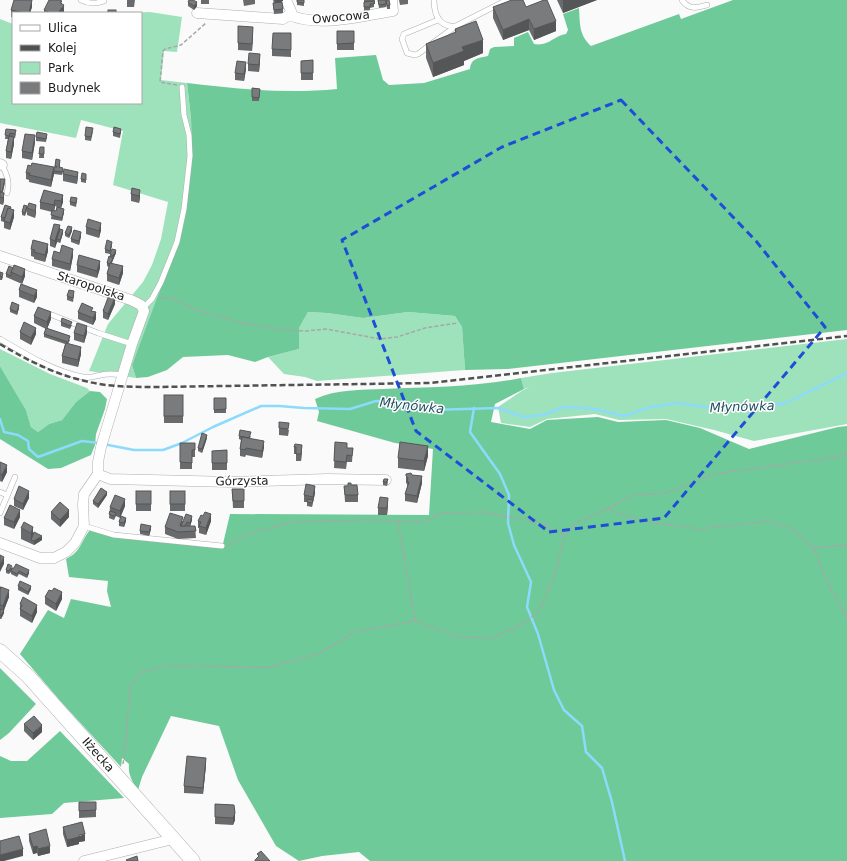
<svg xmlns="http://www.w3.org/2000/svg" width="847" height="861" viewBox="0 0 847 861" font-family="'DejaVu Sans',sans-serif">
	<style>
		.green { fill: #9ee2bb }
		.forest { fill: #6fca99 }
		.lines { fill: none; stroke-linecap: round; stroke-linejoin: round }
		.stream { stroke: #8cdafc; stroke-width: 2.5 }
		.service-casing { stroke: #adaeaf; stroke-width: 6 }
		.minor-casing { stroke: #adaeaf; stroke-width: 11 }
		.secondary-casing { stroke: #adaeaf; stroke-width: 15 }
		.path { stroke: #a6a7a7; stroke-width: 1.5; stroke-dasharray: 4 2; stroke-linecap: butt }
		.service { stroke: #fff; stroke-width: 5 }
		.minor { stroke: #fff; stroke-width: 10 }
		.secondary { stroke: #fff; stroke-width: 14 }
		.rail { stroke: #505151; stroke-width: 2.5; stroke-dasharray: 6 3; stroke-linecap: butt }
		.wall { fill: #696a6b; fill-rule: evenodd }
		.shaded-wall { fill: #555657 }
		.building { fill: #7a7b7c; stroke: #555657 }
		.marked { fill: none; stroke: #1d4ed8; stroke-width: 3; stroke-dasharray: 8 5; stroke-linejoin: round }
		.labels { text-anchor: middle; stroke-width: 3; stroke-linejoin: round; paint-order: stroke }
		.street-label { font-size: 12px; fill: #202121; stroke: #fff }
		.water-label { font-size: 13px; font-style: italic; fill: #224f61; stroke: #fff }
	</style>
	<rect width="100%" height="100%" fill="#fafafb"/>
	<g class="green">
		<polygon points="150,12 182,17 177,52 164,51 161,80 187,83 191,118 192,157 185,208 155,306 132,365 136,378 89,371 108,324 143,282 152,265 161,239 168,202 113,185 123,131 81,120 76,138 0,123 0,19 13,24 13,103 141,103 141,13 126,13"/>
		<polygon points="308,312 327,313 363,318 408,312 455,316 462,327 465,370 317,381 305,377 284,374 268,357 299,349 299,328"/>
		<polygon points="847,339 847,424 754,441 714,430 666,419 619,420 595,414 547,419 530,427 501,423 498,407 523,390 530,387 524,389 521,378 552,373"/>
		<polygon points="0,349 50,374 87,388 90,391 76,402 62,420 49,424 38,432 31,427 26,410 0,366"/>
	</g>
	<g class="forest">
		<path d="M733,0H847V330L507,369L465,370L462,327L455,316L408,312L363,318L327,313L308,312L299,328V349L268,357L255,362L228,355L183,357L167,370L148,377L136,378L132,365L178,242L192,157L191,118L187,83C237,89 287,94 337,89L335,58L376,55L383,80L389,85L424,83L470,69C471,58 479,58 488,56L490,49L494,47L514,46V38L528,32L534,44C548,47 555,35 566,34L568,30L563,14L579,8C580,24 579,35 591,46L679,14L681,19Z"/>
		<polygon points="0,366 26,410 31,427 38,432 49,424 62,420 76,402 90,391 100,392 107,399 105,409 96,434 95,445 91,455 61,468 48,469 0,439"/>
		<path d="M521,378L524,389L495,404L491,422L530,429L547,420L598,417L618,422L666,420L700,428L749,449L838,427L847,426V861H370L359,852L322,856L299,861L276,846L238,780L219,726L171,716L142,777L138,790C132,781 128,775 129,764L122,758L121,767L62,703L20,654L48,610L64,618L71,599L111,607L107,591L108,581L69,577L66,559C82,551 80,542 90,530L147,541L222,548L230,514L429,515L433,449L395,443L317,421L319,412L315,399C337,389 361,390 384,389C429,387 477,387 521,378Z"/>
		<polygon points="0,668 36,704 9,733 0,740"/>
		<polygon points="60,731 124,798 64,803 52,814 0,818 0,756 11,761 27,761"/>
	</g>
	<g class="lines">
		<g class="stream">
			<polyline points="474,408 470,432 500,474 509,495 508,523 514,545 531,582 527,607 538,634 554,690 564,710 582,726 586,752 602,768 612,802 625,861"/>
			<polyline points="0,419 4,432 18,435 28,441 29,449 38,457 82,441 99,443"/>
			<polyline points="103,444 134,450 163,450 182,443 213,427 261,406 279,406 304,408 350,409 376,401 405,402 430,410 499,408 523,417 543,415 564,407 595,409 624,416 651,407 677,403 705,407 757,408 786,403 847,373"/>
		</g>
		<g class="service-casing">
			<g id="service">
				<path d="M81,0C89,4 96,4 104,1"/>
				<path d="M434,0C434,14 439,28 456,26"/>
				<path d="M682,0C689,10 696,8 707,5"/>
				<polyline points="438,20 404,34 402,39 407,53 415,55 418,54 456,26 507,0"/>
				<path d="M2,165C7,175 10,182 7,193"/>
				<polyline points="143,308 152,299 161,282 177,242 184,209 190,156 189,135 184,115 182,87"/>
				<polyline points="47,313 98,333 132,344"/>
				<path d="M0,339C25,354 55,372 83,377C90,379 95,376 101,375C109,373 115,374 123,375"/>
				<polyline points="0,492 7,495"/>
				<polyline points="0,513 15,477"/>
				<polyline points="84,526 114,535 222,546"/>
			</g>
		</g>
		<g class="minor-casing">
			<g id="minor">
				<polyline points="197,13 283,19 289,15 291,11 286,0"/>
				<path d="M289,15C321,28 361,16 393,11L392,0"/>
				<polyline points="0,164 2,165"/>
				<polyline points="0,256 131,300 141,305 144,311 132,344 101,447 98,462 98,474 84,494 83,504 84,526 75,543 66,552 54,558 40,558 0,543"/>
				<polyline points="98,474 110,479 232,482 327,479 386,480"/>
				<polyline points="84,861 173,839"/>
			</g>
		</g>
		<g class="secondary-casing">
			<g id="secondary">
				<path id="s1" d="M0,651L28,676L193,861"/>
			</g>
		</g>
		<g class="path">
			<polyline points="177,85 160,82 163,51 165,49 181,45 206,23"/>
			<polyline points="160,298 169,298 178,301 199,311 242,323 287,330 306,331 326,329 380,339 397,337 425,328 457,323"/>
			<polyline points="607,509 630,496 665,493 715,474 829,458 847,454"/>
			<polyline points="398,521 415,621"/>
			<polyline points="228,545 251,533 294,522 375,520 423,522 441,513 485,512 539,523 565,535"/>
			<polyline points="813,548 847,545"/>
			<polyline points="123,764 126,741 130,686 142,672 167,666 271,667 320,653 355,632 415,621 457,637 492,638 523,624 539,611 555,574 565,535 576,523 607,509 647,522 700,529 767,521 793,529 813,548 829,585 847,618"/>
		</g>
		<use href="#service" class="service"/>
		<use href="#minor" class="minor"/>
		<use href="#secondary" class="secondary"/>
		<path class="rail" d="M0,344C27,360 54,374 85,381C108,387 132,387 155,387L430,383L847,336"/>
	</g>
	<g class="wall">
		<polygon points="127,0 135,0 134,7 127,7"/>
		<rect x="201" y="0" width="8" height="4"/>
		<polygon points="243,0 255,0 255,4 244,6"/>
		<polygon points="273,0 283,0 281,2 283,9 283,13 274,14 273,3 274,3"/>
		<polygon points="297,0 304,0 304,6 297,5"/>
		<polygon points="364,0 375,0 375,4 374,4 374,7 370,8 370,10 364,11"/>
		<polygon points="378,0 386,0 386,7 379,8"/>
		<polygon points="386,0 390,5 390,9 387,9"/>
		<polygon points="399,0 408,0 408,4 400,5"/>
		<polygon points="557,0 597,0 563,13"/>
		<polygon points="188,2 197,6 194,10 188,6"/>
		<polygon points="32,7 30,13 13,13 13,17 11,17 11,10"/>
		<polygon points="493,7 526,7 556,31 534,40 529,30 503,40 493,18"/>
		<polygon points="44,10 64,12 63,13 44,13"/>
		<polygon points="238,26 253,34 252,51 238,50"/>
		<polygon points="455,29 483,53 464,61 464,65 433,77 426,58 426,44 455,33"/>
		<rect x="337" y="31" width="17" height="19"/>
		<polygon points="291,33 291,57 272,56 272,49"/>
		<polygon points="313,60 313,80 301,80 301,61"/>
		<polygon points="260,61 259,72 248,71 248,64"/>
		<polygon points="246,69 244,81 235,80 235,73"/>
		<polygon points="252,88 260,89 259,101 252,101"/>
		<polygon points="6,129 16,134 15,138 14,138 14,144 11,159 6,158 6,151 8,139 5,139"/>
		<polygon points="93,131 91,141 85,140 85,136"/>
		<polygon points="113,132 121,132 120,138 113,136"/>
		<polygon points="36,137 47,137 46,142 36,141"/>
		<polygon points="35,142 32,160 22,158 22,151"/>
		<polygon points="40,147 44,147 44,158 39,158"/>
		<polygon points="56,159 60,163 60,167 63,171 62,175 54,174 51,187 29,182 29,180 26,179 26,173 54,171"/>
		<polygon points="78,172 78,179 77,184 63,181 63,174"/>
		<polygon points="86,177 86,183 81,182 81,179"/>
		<polygon points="0,179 5,183 3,192 4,200 3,205 0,204"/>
		<polygon points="132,188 140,197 139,203 131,201 131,194"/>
		<path d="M44,190L63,202L61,208L64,212L62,221L51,219L52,212L40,209V202ZM55,206L57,207L56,211H54Z"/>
		<polygon points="77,201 76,207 70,205 70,202"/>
		<polygon points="24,205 36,212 35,218 27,215 27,211 25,216 22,215 22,212"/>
		<polygon points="11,209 14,217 10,230 4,228 4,222 1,221 1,217"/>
		<polygon points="86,227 101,230 99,238 86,234"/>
		<polygon points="60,229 63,233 60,243 57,242 55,248 50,246 50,239"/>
		<polygon points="72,231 69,238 65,236 65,233"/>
		<polygon points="81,236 79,245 71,242 71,239"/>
		<polygon points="112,245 110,254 105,253 105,249"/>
		<polygon points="31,249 48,251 45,262 34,259 34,257 31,256"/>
		<polygon points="60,253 73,256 70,271 52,266 52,259"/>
		<polygon points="116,253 112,263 123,273 119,285 107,281 107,274 109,267 107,266 107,263 110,256 110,254"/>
		<polygon points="77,265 100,268 97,278 77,272"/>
		<polygon points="9,266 25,276 22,284 6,277 6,274"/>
		<polygon points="0,272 3,277 2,280 0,280"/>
		<polygon points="19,290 37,297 34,303 19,297"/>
		<polygon points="74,295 73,302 67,300 67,296"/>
		<polygon points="115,304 108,320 103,318 103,311"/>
		<polygon points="19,308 17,315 10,312 10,309"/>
		<polygon points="93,311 96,319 93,325 78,319 78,312"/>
		<polygon points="34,316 51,319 47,329 70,340 68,344 81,354 78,367 62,363 62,356 65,344 44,337 44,334 46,329 34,323"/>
		<polygon points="61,322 72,325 70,329 61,326"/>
		<polygon points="20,332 36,334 31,345 20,339"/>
		<polygon points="74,333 87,333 84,343 74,340"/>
		<rect x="164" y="395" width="19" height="28"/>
		<rect x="214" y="398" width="12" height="15"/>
		<polygon points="279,422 289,430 288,436 279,435"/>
		<polygon points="239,436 251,436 250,438 264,447 262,458 246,455 245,457 240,456 240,449 241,440 239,439"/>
		<polygon points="207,438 202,453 198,451 198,448"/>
		<polygon points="335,442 347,448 353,448 352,462 347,462 346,469 334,468"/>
		<polygon points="180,443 195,443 195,457 192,457 192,469 180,469"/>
		<polygon points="302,445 301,461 296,461 296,454 294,454 294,447"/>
		<polygon points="227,450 227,470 212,470 212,451"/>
		<polygon points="428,456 424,471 398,468 398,458"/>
		<polygon points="0,462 7,472 2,482 0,481"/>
		<polygon points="412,475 422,483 417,503 405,501 405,494 407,488 407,484 406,483 406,476"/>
		<polygon points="383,482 388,482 387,486 383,485"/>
		<polygon points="351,485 358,495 358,502 345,502 344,486"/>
		<polygon points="232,489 244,489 244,508 233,508"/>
		<rect x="136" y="491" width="15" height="20"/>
		<rect x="170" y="491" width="15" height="20"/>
		<polygon points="315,493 312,507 307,506 307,502 304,502 304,495"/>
		<polygon points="107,495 98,508 93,504 93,501"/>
		<polygon points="29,498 23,510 14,506 14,499"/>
		<polygon points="388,505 387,515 378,515 378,508"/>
		<polygon points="125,506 120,518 116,516 114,520 109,518 110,507"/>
		<polygon points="51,512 69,517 60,527 51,519"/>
		<polygon points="20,517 14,529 4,525 4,518"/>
		<polygon points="192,520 190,526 195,526 196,538 178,539 165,534 165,527 183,521"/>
		<polygon points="126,521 124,527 119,526 119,522"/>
		<polygon points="198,521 211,521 206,535 199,533 199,528 198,528"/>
		<polygon points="21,528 33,534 42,540 34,545 21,539"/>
		<polygon points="151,529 149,536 140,534 140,531"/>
		<polygon points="12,568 29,573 27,578 19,574 17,577 11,574 11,572 9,574 6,573 6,570"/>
		<polygon points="0,586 2,588 9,597 4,610 4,613 1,619 0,619"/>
		<polygon points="18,586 31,589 28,595 18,590"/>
		<polygon points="45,597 62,599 56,611 45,604"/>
		<polygon points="20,604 37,612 32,623 20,616"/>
		<polygon points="24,724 42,732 33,740 24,731"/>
		<polygon points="206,765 203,794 184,793 184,786"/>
		<polygon points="79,802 96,810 96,817 79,818"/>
		<polygon points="215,804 234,805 235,820 233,825 215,824"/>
		<polygon points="63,827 85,841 79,842 79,844 67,847 63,834"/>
		<polygon points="29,834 50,853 38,856 37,853 33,854 29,841"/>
	</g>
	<g class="shaded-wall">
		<polygon points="32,0 32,7 30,13 29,13"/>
		<polygon points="275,0 283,0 283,1 275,5"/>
		<polygon points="563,0 597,0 563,13"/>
		<polygon points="62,1 62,8 64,5 64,12 63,13 58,13"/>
		<polygon points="197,2 197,6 194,10 194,6"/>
		<polygon points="529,19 529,30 503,40 503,30"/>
		<polygon points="556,21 556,31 534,40 534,29"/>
		<polygon points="253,27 253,34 252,51 252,44"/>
		<polygon points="483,40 483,53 464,61 464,65 433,77 433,63 462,47"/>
		<polygon points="260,54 260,61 259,72 259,65"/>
		<polygon points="246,62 246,69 244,81 244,74"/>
		<polygon points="35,135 35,142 32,160 32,153"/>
		<polygon points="14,137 14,144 11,159 11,152"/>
		<polygon points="54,167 54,174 51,187 51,180"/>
		<polygon points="140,190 140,197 139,203 139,196"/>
		<polygon points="4,193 4,200 3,205 3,198"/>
		<polygon points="63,195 63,202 61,208 61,201"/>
		<polygon points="55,200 55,206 54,212 54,205"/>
		<polygon points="36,205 36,212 35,218 35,211"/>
		<polygon points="64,209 64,212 62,221 62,218"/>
		<polygon points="14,210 14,217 10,230 10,223"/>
		<polygon points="101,223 101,230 99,238 99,231"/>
		<polygon points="60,225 60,232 57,239 57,242 55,248 55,241"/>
		<polygon points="72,227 72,231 69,238 69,235"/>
		<polygon points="63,230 63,233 60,243 60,240"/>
		<polygon points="81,232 81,236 79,245 79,241"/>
		<polygon points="112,242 112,245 110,254 110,251"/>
		<polygon points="48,244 48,251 45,262 45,255"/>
		<polygon points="73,249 73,256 70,271 70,264"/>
		<polygon points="116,250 116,253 113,259 113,256"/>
		<polygon points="100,261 100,268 97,278 97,271"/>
		<polygon points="123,266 123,273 119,285 119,278"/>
		<polygon points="25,269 25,276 22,284 22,277"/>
		<polygon points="37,290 37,297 34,303 34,296"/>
		<polygon points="115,297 115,304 108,320 108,314"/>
		<polygon points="19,305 19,308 17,315 17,312"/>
		<polygon points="51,312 51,319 47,329 47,322"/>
		<polygon points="96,312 96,319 93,325 93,318"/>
		<polygon points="87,326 87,333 84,343 84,336"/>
		<polygon points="36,328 36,334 31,345 31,338"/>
		<polygon points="81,347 81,354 78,367 78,360"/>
		<polygon points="207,435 207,438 202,453 202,449"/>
		<polygon points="264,441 264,447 262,458 262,451"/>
		<polygon points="302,445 302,452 301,461 301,454"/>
		<polygon points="428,446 428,456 424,471 424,461"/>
		<polygon points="7,465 7,472 2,482 2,475"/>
		<polygon points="422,476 422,483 417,503 417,496"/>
		<polygon points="315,486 315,493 312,507 313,497"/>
		<polygon points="29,491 29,498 23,510 23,504"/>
		<polygon points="107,492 107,495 98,508 98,504"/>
		<polygon points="388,498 388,505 387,515 387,508"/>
		<polygon points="125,499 125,506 120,518 120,511"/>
		<polygon points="20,510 20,517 14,529 14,522"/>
		<polygon points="69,510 69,517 60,527 60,520"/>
		<polygon points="211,514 211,521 206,535 206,528"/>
		<polygon points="192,516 192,520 190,527 190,523"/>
		<polygon points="126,518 126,521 124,527 124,523"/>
		<polygon points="151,526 151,529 149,536 149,532"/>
		<polygon points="33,527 33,537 31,540 31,533"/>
		<polygon points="42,536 42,540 34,545 34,541"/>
		<polygon points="4,557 4,564 0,572 0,565"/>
		<polygon points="29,570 29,573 27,578 27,575"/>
		<polygon points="31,586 31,589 28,595 28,592"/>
		<polygon points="9,590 9,597 4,610 4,613 1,619 1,616 3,613 3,606"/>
		<polygon points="62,592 62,599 56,611 56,604"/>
		<polygon points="37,605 37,612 32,623 32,616"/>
		<polygon points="42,725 42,732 33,740 33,733"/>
		<polygon points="206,758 206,765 203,794 203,788"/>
		<polygon points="235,813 235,820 233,825 233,818"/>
		<polygon points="85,834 85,841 79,842 79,844 67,847 67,840"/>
		<polygon points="37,846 37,853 33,854 33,847"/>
		<polygon points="50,846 50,853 38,856 38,849"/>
		<polygon points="23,849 23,856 4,861 0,861 0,855"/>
	</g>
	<g class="building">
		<polygon points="14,0 32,0 29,13 25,13 11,10"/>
		<polygon points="49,0 59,0 62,1 60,3 64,5 58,13 50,13 44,10"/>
		<polygon points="189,0 193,0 197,2 194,6 188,2"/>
		<polygon points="297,0 304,0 304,3 297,2"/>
		<polygon points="378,0 386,0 386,4 379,5"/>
		<polygon points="386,0 389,0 390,5 387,6"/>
		<polygon points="512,0 523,0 526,7 544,0 547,0 556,21 534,29 529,19 503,30 493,7"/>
		<polygon points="374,1 374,4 370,4 370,7 364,7 364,2"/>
		<polygon points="282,2 283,9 274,10 273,3"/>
		<rect x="108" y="10" width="8" height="3"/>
		<polygon points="476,21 483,40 462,47 464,51 433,63 426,44 456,32 455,29"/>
		<polygon points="238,26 253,27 252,44 238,43"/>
		<polygon points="337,31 354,31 354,43 337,44"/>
		<polygon points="273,33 291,33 291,50 272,49"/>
		<polygon points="249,53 260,54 259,65 248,64"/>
		<polygon points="313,60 313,73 301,73 301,61"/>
		<polygon points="237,61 246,62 244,74 235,73"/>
		<polygon points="252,88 260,89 259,98 252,97"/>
		<polygon points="86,127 93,128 91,137 85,136"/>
		<polygon points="114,127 121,129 120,134 113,132"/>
		<polygon points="6,129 16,130 15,134 10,133 9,136 5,135"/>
		<polygon points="37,132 47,134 46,139 36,137"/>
		<polygon points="25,134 35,135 32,153 22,151"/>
		<polygon points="9,136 14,137 11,152 6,151"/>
		<polygon points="40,147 44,147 44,154 39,154"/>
		<polygon points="56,159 60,160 59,167 63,168 62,172 54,171 54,167 57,167 55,166"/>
		<polygon points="32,163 54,167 51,180 29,175 30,173 26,173 28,165 31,166"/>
		<polygon points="64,169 78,172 77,177 63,174"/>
		<polygon points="82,173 86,174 86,180 81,179"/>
		<polygon points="0,179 5,179 2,192 0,192"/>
		<polygon points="132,188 140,190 139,196 131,194"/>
		<polygon points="44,190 63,195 61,201 55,200 54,205 40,202"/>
		<polygon points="0,192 4,193 3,198 0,197"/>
		<polygon points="71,197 77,198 76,203 70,202"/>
		<polygon points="29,203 36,205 35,211 27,208"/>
		<polygon points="5,205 11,207 10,209 8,208 5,218 1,217"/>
		<polygon points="24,205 27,206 25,213 22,212"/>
		<polygon points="57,207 64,209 62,218 51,215 52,210 56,211"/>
		<polygon points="8,208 14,210 10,223 4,221"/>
		<polygon points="88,219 101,223 99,231 86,227"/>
		<polygon points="54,224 60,225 55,241 50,239"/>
		<polygon points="68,226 72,227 69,235 65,233"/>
		<polygon points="60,229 63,230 60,240 57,239"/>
		<polygon points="74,230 81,232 79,241 71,239"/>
		<polygon points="33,240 48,244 45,255 34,252 35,250 31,249"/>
		<polygon points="107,240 112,242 110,251 105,249"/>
		<polygon points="62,245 73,249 70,264 52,259 54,251 60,253"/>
		<polygon points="112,249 116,250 113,256 110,254"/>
		<polygon points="79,255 100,261 97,271 77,265"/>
		<polygon points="109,256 113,258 111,263 110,263 110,264 107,263"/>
		<polygon points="110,263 123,266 119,278 107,274"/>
		<polygon points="14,265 25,269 22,277 11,272"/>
		<polygon points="9,266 13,268 11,272 11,276 6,274"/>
		<polygon points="0,272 3,273 2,277 0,276"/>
		<polygon points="21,284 37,290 34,296 19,290"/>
		<polygon points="69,290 74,291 73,298 67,296"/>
		<polygon points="109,295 115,297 108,314 103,311"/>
		<polygon points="12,302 19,305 17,312 10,309"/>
		<polygon points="82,303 93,308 91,311 96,312 93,318 78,312"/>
		<polygon points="38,307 51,312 47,322 34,316"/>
		<polygon points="62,318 72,322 70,326 61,322"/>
		<polygon points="24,322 36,328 31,338 20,332"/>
		<polygon points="77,323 87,326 84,336 74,333"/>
		<polygon points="46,328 70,336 68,342 44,334"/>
		<polygon points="66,343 81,347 78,360 62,356"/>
		<rect x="164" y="395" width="19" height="21"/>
		<polygon points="214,398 226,398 226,409 214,410"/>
		<polygon points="279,422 289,423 288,429 279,428"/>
		<polygon points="240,430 251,432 249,438 239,436"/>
		<polygon points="202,433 207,435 202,449 198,448"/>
		<polygon points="242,437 264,441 262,451 246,448 245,450 240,449"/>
		<polygon points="335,442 347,443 347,448 353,448 352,456 347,455 346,462 334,461"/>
		<polygon points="400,442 428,446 424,461 398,458"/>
		<polygon points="180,443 195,443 195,450 192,450 192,463 180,462"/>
		<polygon points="295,444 302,445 301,454 296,454 296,447 294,447"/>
		<polygon points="227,450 227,463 212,463 212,451"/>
		<polygon points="0,462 7,465 2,475 0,474"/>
		<polygon points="411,473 412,475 422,476 417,496 405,494 409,482 407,482 408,478 406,476 406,474"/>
		<polygon points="384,479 388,479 387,482 383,482"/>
		<polygon points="348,483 351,483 351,485 357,485 358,495 345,495 344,486 348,486"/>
		<polygon points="306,484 315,486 313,497 304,495"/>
		<polygon points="19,486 29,491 23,504 14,499"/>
		<polygon points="101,488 107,492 98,504 93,501"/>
		<polygon points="232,489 244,489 244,501 233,501"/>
		<rect x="136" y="491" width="15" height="13"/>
		<rect x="170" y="491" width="15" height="13"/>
		<polygon points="115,495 125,499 120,511 110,507"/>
		<polygon points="380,497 388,498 387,508 378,508"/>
		<polygon points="307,499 313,500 312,503 307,502"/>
		<polygon points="60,502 69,510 60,520 51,512"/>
		<polygon points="10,505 20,510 14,522 4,518"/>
		<polygon points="110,511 116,513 114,516 109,514"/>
		<polygon points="205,512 211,514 206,528 199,526 201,522 198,521 201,515 203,516"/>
		<polygon points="170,513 183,517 180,526 195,526 196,531 178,532 165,527"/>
		<polygon points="186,514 192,516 190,523 187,522 185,526 181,526"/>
		<polygon points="121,516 126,518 124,523 119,522"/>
		<polygon points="24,522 33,527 31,533 21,528"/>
		<polygon points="141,524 151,526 149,532 140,531"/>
		<polygon points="34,532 42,536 34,541 31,540"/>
		<polygon points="0,555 4,557 0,565"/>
		<polygon points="8,564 12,566 9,571 6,570"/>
		<polygon points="16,564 29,570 27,575 19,571 17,574 11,571 12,568 14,568"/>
		<polygon points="20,581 31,586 28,592 18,586"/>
		<polygon points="1,587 9,590 3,606 0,605 0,590"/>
		<polygon points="54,588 62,592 56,604 45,597 49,590 52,591"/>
		<polygon points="23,597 37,605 32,616 20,609 22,605 20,604"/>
		<polygon points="0,609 4,610 1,616 0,615"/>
		<polygon points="34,716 42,725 33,733 24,724"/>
		<polygon points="187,756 206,758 203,788 184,786"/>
		<polygon points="79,802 96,802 96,810 79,811"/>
		<polygon points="215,804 234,805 235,813 233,818 215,817"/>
		<polygon points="82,822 85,834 79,835 79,837 67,840 63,827"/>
		<polygon points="46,829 50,846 38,849 37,846 33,847 29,834"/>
		<polygon points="19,836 23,849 0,855 0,841"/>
		<polygon points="261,851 270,861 255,861 255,860 259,856 257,854"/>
		<polygon points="137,856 138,861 127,861 126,860"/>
	</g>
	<path class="marked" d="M621,100L756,241L825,327L664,518L549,532L416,431L342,240L502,147Z"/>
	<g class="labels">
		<g class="street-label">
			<text transform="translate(341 17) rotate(-5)" y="4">Owocowa</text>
			<text transform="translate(91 286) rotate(18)" y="4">Staropolska</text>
			<text transform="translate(242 481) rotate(-1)" y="4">Górzysta</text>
			<text dy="4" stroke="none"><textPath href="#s1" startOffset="143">Iłżecka</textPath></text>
		</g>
		<g class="water-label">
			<text transform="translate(412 405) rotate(6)" y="5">Młynówka</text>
			<text transform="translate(742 406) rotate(-2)" y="5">Młynówka</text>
		</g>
	</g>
	<rect x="12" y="12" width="130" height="92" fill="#ffffff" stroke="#a6a6a6"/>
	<rect x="20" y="25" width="20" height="6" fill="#ffffff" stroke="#a6a6a6"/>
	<text x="48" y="32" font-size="12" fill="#202121">Ulica</text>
	<rect x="20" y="45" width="20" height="6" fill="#505151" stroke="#a6a6a6"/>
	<text x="48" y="52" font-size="12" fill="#202121">Kolej</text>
	<rect x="20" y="62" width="20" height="12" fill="#9ee2bb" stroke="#a6a6a6"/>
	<text x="48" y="72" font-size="12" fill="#202121">Park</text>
	<rect x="20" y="82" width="20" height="12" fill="#7a7b7c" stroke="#a6a6a6"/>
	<text x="48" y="92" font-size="12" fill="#202121">Budynek</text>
</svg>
